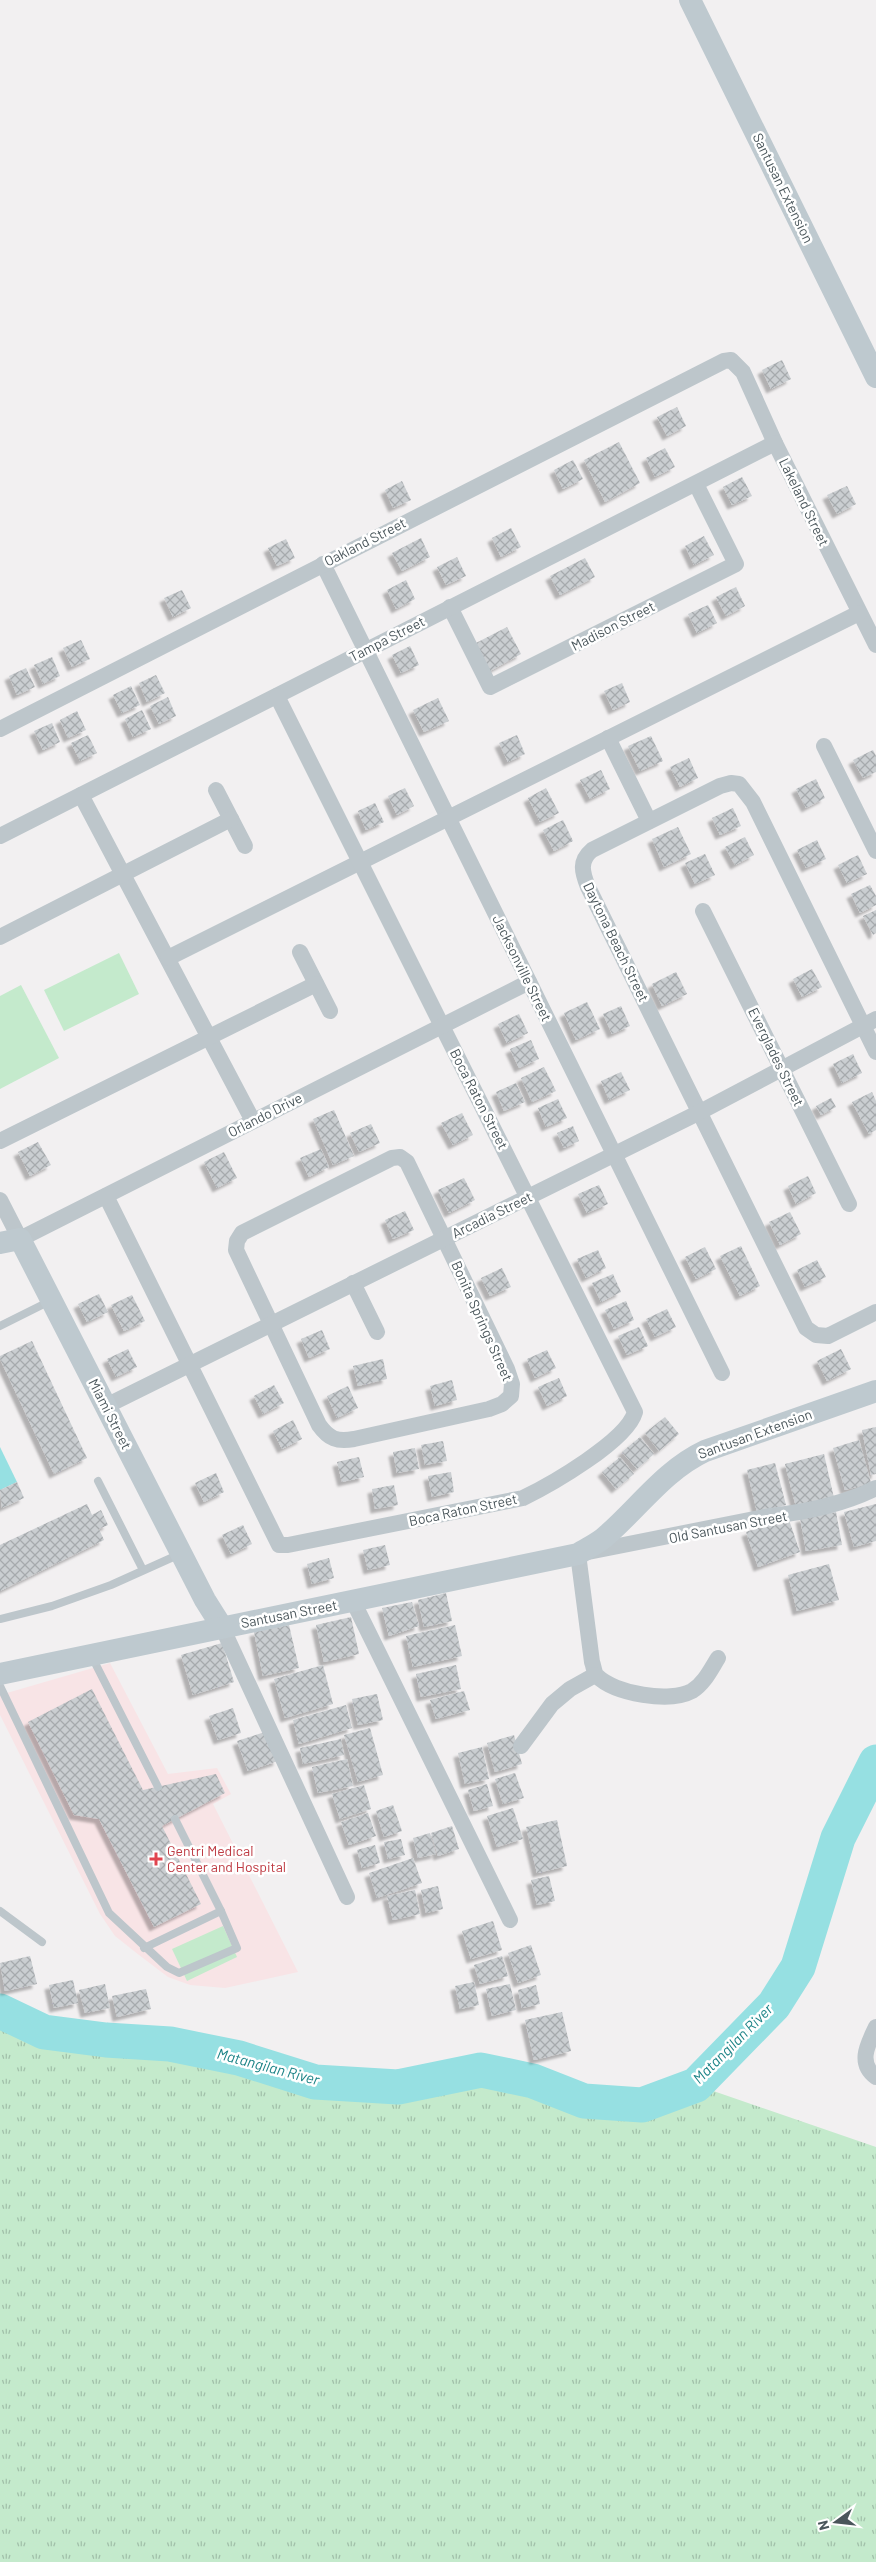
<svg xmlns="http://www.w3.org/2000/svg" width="876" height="2562" viewBox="0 0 876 2562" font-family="Barlow,sans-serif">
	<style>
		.medical { fill: #f8e4e6 }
		.grass { fill: url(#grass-tufts) }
		.pitch { fill: #c4eacc }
		.water { fill: #96e0e2 }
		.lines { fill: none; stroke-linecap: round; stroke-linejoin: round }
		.river { stroke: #96e0e2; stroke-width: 35 }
		.building { fill: url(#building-cross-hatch); filter: url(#shadow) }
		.lane { stroke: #bdc6cb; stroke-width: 8 }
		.street { stroke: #bdc6cb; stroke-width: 16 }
		.secondary { stroke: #bec9cf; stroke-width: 22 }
		.health-dot { fill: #e0444e; stroke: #fff; stroke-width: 2 }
		.labels { text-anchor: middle; stroke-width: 5; stroke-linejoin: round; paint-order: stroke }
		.street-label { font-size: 14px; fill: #4a565b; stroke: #fff }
		.health-label { font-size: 14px; fill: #be3a42; stroke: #fff; text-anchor: start }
		.water-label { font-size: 15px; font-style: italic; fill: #1b8386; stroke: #fff }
	</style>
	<defs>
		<pattern id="grass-tufts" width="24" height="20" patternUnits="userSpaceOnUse" patternTransform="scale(1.25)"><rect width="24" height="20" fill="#c4eacc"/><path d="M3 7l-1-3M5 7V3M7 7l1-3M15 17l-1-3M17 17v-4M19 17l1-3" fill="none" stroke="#a1c0a9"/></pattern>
		<pattern id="building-cross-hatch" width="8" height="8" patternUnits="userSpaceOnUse" patternTransform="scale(1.25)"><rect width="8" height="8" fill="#caced1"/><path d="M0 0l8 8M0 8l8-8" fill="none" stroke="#a6aaad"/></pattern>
		<filter id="shadow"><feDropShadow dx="-4.5" dy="4.5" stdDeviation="1" flood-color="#0004"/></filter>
	</defs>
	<rect width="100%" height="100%" fill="#f2f0f1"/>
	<polygon class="medical" points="110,1663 168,1774 217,1768 231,1794 213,1804 298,1972 225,1988 190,1985 168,1977 139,1955 115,1936 100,1914 0,1715 0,1695"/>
	<polygon class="grass" points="0,2011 44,2032 170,2044 315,2082 398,2087 481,2070 584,2101 642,2105 696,2085 876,2147 876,2562 0,2562"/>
	<g class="pitch">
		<polygon points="119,953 139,994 64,1031 44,990"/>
		<polygon points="21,985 59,1058 0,1089 0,996"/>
		<polygon points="223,1926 237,1957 187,1981 172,1949"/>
	</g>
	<polygon class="water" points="0,1447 17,1482 0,1490"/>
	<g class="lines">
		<polyline class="river" points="0,2011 44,2032 106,2040 170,2044 239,2058 315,2082 398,2087 481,2070 533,2081 584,2101 642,2105 696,2085 774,2005 798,1967 838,1838 876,1762"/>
	</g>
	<g class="building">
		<polygon points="782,360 791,379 771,389 762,370"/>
		<polygon points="677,407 686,426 667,436 657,417"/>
		<polygon points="619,442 640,483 605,502 584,460"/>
		<polygon points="665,448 675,467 655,477 646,458"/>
		<polygon points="573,460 583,479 563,489 554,470"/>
		<polygon points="742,477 752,496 732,505 723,487"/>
		<polygon points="402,481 411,500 393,508 385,490"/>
		<polygon points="847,486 856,504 837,514 827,495"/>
		<polygon points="511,528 521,547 501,557 492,538"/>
		<polygon points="704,536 714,555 694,565 685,546"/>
		<polygon points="421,538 430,557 402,571 392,553"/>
		<polygon points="286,539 295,558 277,566 268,548"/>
		<polygon points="457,557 466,576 446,585 437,567"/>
		<polygon points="585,558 595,577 560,595 550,576"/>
		<polygon points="406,580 415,599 396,609 387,590"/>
		<polygon points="736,587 745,606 726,616 716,597"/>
		<polygon points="182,590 191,608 173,617 164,598"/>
		<polygon points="708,605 717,623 697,633 688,614"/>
		<polygon points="507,627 521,654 490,671 476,643"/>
		<polygon points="81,640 90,659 72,667 63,648"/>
		<polygon points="410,646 419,665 401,673 392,655"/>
		<polygon points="52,657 60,676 43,684 34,665"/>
		<polygon points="26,668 35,687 17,695 9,676"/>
		<polygon points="156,675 165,693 147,702 139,683"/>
		<polygon points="622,683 630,702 613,710 604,691"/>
		<polygon points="131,686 140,705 122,713 113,695"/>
		<polygon points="168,697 176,716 159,724 150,706"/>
		<polygon points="438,698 449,721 424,732 413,710"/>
		<polygon points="142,710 151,729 133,737 125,719"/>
		<polygon points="77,711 86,730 68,738 60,720"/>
		<polygon points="52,723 60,742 43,750 34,731"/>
		<polygon points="88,735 97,753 80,761 71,743"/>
		<polygon points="517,735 525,754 508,762 499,743"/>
		<polygon points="651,736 663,761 640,771 628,746"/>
		<polygon points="873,750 876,756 876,772 863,778 853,760"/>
		<polygon points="689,758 698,778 680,787 670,767"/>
		<polygon points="601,770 610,789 590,799 580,780"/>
		<polygon points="816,779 825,798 806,808 796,789"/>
		<polygon points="405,788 414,806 397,815 388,796"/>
		<polygon points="546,788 559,813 540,822 528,798"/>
		<polygon points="375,803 384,822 366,830 358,811"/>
		<polygon points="733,808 741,826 720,835 712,818"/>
		<polygon points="563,820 573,841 554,851 543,830"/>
		<polygon points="678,827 691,854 664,867 652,839"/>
		<polygon points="745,837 754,855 735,865 725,847"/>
		<polygon points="817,840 826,859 806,868 797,850"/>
		<polygon points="705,854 715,875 695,884 685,863"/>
		<polygon points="858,855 867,874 847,883 838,865"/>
		<polygon points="870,885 876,896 876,905 860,913 851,894"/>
		<polygon points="876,910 876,933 873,935 863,916"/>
		<polygon points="812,969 822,987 802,997 793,979"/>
		<polygon points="676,972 687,994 662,1006 652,984"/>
		<polygon points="587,1002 600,1029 576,1040 564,1013"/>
		<polygon points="621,1006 630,1026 612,1034 603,1014"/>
		<polygon points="519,1014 528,1033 507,1043 498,1024"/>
		<polygon points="531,1040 539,1059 519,1068 510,1049"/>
		<polygon points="853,1054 862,1073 842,1083 833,1064"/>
		<polygon points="544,1067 556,1091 532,1102 521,1078"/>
		<polygon points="621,1072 630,1090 609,1100 601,1081"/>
		<polygon points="516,1083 525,1102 504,1111 496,1092"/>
		<polygon points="872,1092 876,1101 876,1130 869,1134 852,1102"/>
		<polygon points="831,1098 836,1107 821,1115 816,1106"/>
		<polygon points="558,1099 567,1118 546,1127 538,1108"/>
		<polygon points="334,1110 354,1156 333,1165 313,1119"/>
		<polygon points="462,1113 473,1135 453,1145 441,1123"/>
		<polygon points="371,1124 380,1143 359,1152 350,1133"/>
		<polygon points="573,1126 579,1141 564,1148 557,1133"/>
		<polygon points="38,1142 51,1165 30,1176 18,1152"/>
		<polygon points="321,1149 329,1167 309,1177 300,1158"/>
		<polygon points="224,1152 237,1178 217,1188 204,1162"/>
		<polygon points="808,1176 816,1193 796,1204 788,1186"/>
		<polygon points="464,1178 475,1200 449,1213 438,1190"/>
		<polygon points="599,1185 608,1204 587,1213 578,1194"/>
		<polygon points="405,1211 414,1230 393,1239 385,1220"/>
		<polygon points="790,1212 801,1234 780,1245 769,1222"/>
		<polygon points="741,1246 760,1286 740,1296 720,1256"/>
		<polygon points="705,1247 716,1269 696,1279 685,1257"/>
		<polygon points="598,1250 606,1268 586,1278 577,1259"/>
		<polygon points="817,1260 826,1277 805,1287 797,1270"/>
		<polygon points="502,1268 511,1287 490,1296 481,1278"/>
		<polygon points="613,1274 621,1292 601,1302 592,1283"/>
		<polygon points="99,1294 108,1312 87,1322 78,1304"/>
		<polygon points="132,1295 145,1321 124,1331 111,1305"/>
		<polygon points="626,1301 634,1320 614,1329 605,1310"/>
		<polygon points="667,1309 676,1327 655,1337 646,1319"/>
		<polygon points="639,1327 648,1346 627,1355 618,1336"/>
		<polygon points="322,1330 330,1349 309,1358 301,1339"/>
		<polygon points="32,1341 87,1458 54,1474 0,1359 0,1356"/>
		<polygon points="128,1349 137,1367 116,1377 107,1359"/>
		<polygon points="841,1349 851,1369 827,1381 817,1361"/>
		<polygon points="547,1350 556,1368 535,1378 527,1359"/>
		<polygon points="383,1359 387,1379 358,1386 353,1366"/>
		<polygon points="559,1378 567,1396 547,1406 538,1387"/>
		<polygon points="452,1380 457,1400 435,1406 430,1386"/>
		<polygon points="274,1385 284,1403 263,1414 254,1396"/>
		<polygon points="348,1386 358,1408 337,1418 327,1396"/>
		<polygon points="665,1417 679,1434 659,1451 645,1433"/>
		<polygon points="293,1420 302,1439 282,1449 273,1431"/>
		<polygon points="876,1427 876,1474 871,1475 862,1430"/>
		<polygon points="640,1437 654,1454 637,1469 622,1452"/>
		<polygon points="859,1440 871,1483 845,1490 833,1448"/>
		<polygon points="443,1441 447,1461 425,1465 421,1445"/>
		<polygon points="415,1448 419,1469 397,1473 393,1452"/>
		<polygon points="824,1454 834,1498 796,1507 785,1464"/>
		<polygon points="359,1457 364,1477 342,1482 337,1462"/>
		<polygon points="620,1457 634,1474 616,1489 602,1472"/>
		<polygon points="775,1463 786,1505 757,1512 747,1470"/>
		<polygon points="451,1472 454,1492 432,1497 428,1476"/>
		<polygon points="216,1473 224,1492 204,1502 195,1483"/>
		<polygon points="17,1482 24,1498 2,1508 0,1490"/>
		<polygon points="394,1485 398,1505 375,1509 372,1489"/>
		<polygon points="87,1504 92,1515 101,1510 108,1525 99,1529 104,1540 0,1591 0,1545"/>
		<polygon points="876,1504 876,1541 854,1547 844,1512"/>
		<polygon points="836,1512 842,1545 806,1551 800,1518"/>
		<polygon points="788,1517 800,1552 758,1567 746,1532"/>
		<polygon points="243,1525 252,1544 231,1554 222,1535"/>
		<polygon points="385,1545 390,1565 368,1570 363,1550"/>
		<polygon points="329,1558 334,1578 312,1584 307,1564"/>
		<polygon points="829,1564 839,1600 797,1611 788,1575"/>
		<polygon points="446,1593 452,1621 424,1627 418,1600"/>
		<polygon points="412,1602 419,1626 389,1636 382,1608"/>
		<polygon points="351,1617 359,1654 324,1662 316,1625"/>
		<polygon points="289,1625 299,1668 263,1676 254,1632"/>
		<polygon points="455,1625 462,1656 413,1667 406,1636"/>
		<polygon points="222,1643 234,1682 193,1695 181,1655"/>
		<polygon points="323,1665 333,1704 285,1718 274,1679"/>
		<polygon points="456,1665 461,1689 421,1697 416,1674"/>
		<polygon points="92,1689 143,1790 216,1774 225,1793 162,1826 201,1904 154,1927 99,1819 74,1815 28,1722"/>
		<polygon points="464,1691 470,1710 436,1719 430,1700"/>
		<polygon points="377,1694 383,1720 358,1725 352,1699"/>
		<polygon points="346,1705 352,1728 299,1744 293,1720"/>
		<polygon points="233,1708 241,1733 218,1740 209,1716"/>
		<polygon points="370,1728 383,1775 358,1782 344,1735"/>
		<polygon points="268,1731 278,1761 248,1771 237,1741"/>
		<polygon points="514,1735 522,1764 495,1772 487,1743"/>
		<polygon points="341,1739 344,1755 303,1764 300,1748"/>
		<polygon points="482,1747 489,1779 465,1784 458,1753"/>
		<polygon points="347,1759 353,1786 318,1793 312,1767"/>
		<polygon points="515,1773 524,1798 503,1804 495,1779"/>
		<polygon points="487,1784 493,1806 474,1811 468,1790"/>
		<polygon points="364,1785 371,1809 340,1819 332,1794"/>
		<polygon points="393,1805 402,1831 384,1837 376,1811"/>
		<polygon points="513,1808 523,1839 497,1847 487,1816"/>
		<polygon points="368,1813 376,1836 349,1845 341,1822"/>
		<polygon points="557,1820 567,1866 537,1873 526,1827"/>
		<polygon points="452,1826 459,1849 438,1856 431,1833"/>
		<polygon points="430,1833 436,1854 418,1858 413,1838"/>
		<polygon points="401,1839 405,1855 388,1859 384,1842"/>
		<polygon points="375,1845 380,1863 362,1868 357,1850"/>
		<polygon points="413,1858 422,1883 377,1898 369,1873"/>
		<polygon points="549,1876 555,1901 537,1905 531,1880"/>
		<polygon points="438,1886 443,1909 426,1913 421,1890"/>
		<polygon points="415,1890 420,1914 393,1920 387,1896"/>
		<polygon points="493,1921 502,1950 471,1959 462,1931"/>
		<polygon points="531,1945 541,1975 518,1983 508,1953"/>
		<polygon points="30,1956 37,1984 5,1991 0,1963"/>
		<polygon points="502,1956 508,1976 480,1984 474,1965"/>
		<polygon points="73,1980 78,2003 54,2008 49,1985"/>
		<polygon points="474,1982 479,2005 460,2009 455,1986"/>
		<polygon points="105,1984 110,2008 85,2013 79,1990"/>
		<polygon points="510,1984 516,2010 492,2016 486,1989"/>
		<polygon points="536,1985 540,2004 522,2008 518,1990"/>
		<polygon points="146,1989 151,2009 117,2017 112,1996"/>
		<polygon points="562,2012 571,2051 534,2060 525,2020"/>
	</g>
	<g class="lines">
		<g class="lane">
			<polyline points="0,1326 50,1301"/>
			<polyline points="98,1481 143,1570"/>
			<polyline points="0,1619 52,1606 111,1585 180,1554"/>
			<polyline points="92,1657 158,1787"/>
			<polyline points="0,1686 109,1913 167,1967 179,1973 237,1948 221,1911 175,1819"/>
			<polyline points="0,1911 42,1942"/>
			<polyline points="144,1948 221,1911"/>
		</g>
		<g class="street">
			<polyline points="323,564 722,1373"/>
			<polyline points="450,607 490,687 736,564 696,484"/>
			<polyline points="0,729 724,361 731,360 743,372 775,443 876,645"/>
			<polyline points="608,738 649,821"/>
			<polyline points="824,746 876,851"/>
			<polyline points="216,790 245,846"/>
			<polyline points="81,795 253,1121"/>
			<polyline points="0,836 775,443"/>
			<polyline points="703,911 849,1204"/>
			<polyline points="0,937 231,819"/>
			<polyline points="300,952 330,1011"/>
			<polyline points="168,958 859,613"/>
			<path d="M876,1052L753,802L739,784L731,783L720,786L592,850C579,861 582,872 588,887L806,1328L816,1335L828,1336L876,1312"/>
			<polyline points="0,1141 316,984"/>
			<path d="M400,1157L407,1162L507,1369L512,1384L511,1396L502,1404L489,1409L354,1439C337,1442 329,1439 319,1425L236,1250L237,1241L242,1233L392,1158Z"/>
			<path d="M106,1196L279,1545H288L523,1498C550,1485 627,1441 635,1412L277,696"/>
			<polyline points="0,1200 20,1239 529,982"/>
			<polyline points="353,1283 377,1332"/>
			<polyline points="106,1406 700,1112 876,1019"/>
			<polyline points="353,1601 510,1920"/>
			<polyline points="222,1627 347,1897"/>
			<path d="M718,1658C711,1669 704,1684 692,1691C670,1703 615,1694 597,1676C594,1673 594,1667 592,1662L578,1554L770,1516C807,1512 842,1505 876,1488"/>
			<polyline points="521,1746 552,1704 570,1689 595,1675"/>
			<path d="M876,2027C868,2044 857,2063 876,2077"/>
		</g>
		<g class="secondary">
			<polyline points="690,0 876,377"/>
			<polyline points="0,1243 20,1239 205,1600 222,1627"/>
			<path d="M0,1674L578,1554C587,1548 599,1543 607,1535C640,1506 665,1470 705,1451L876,1391"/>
		</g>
	</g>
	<path class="health-dot" d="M153.5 1851.5h5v5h5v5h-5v5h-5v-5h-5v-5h5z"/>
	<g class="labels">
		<g class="street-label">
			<text transform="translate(783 188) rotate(64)" y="5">Santusan Extension</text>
			<text transform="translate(804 502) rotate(64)" y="5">Lakeland Street</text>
			<text transform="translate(365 542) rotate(-27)" y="5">Oakland Street</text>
			<text transform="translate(613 626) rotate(-27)" y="5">Madison Street</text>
			<text transform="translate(387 639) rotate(-27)" y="5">Tampa Street</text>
			<text transform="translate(616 942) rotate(64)" y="5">Daytona Beach Street</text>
			<text transform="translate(522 968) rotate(64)" y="5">Jacksonville Street</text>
			<text transform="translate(776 1057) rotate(64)" y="5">Everglades Street</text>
			<text transform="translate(479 1099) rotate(63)" y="5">Boca Raton Street</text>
			<text transform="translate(265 1115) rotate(-27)" y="5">Orlando Drive</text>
			<text transform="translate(492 1215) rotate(-26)" y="5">Arcadia Street</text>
			<text transform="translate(482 1321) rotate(66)" y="5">Bonita Springs Street</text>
			<text transform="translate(110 1414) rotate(63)" y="5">Miami Street</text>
			<text transform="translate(755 1434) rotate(-20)" y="5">Santusan Extension</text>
			<text transform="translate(463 1510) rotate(-12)" y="5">Boca Raton Street</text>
			<text transform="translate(728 1527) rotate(-11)" y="5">Old Santusan Street</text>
			<text transform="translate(289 1614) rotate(-11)" y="5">Santusan Street</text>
		</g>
		<g class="health-label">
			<text x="167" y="1856">Gentri Medical<tspan x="167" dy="16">Center and Hospital</tspan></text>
		</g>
		<g class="water-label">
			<text transform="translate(733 2044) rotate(-45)" y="5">Matangilan River</text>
			<text transform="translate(268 2067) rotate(15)" y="5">Matangilan River</text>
		</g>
	</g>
	<g transform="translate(836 2522) rotate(255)" stroke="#ffffff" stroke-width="4" paint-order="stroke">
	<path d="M0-4L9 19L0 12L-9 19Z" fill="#4a565b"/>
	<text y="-8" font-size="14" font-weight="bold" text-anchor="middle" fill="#4a565b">N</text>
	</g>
</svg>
